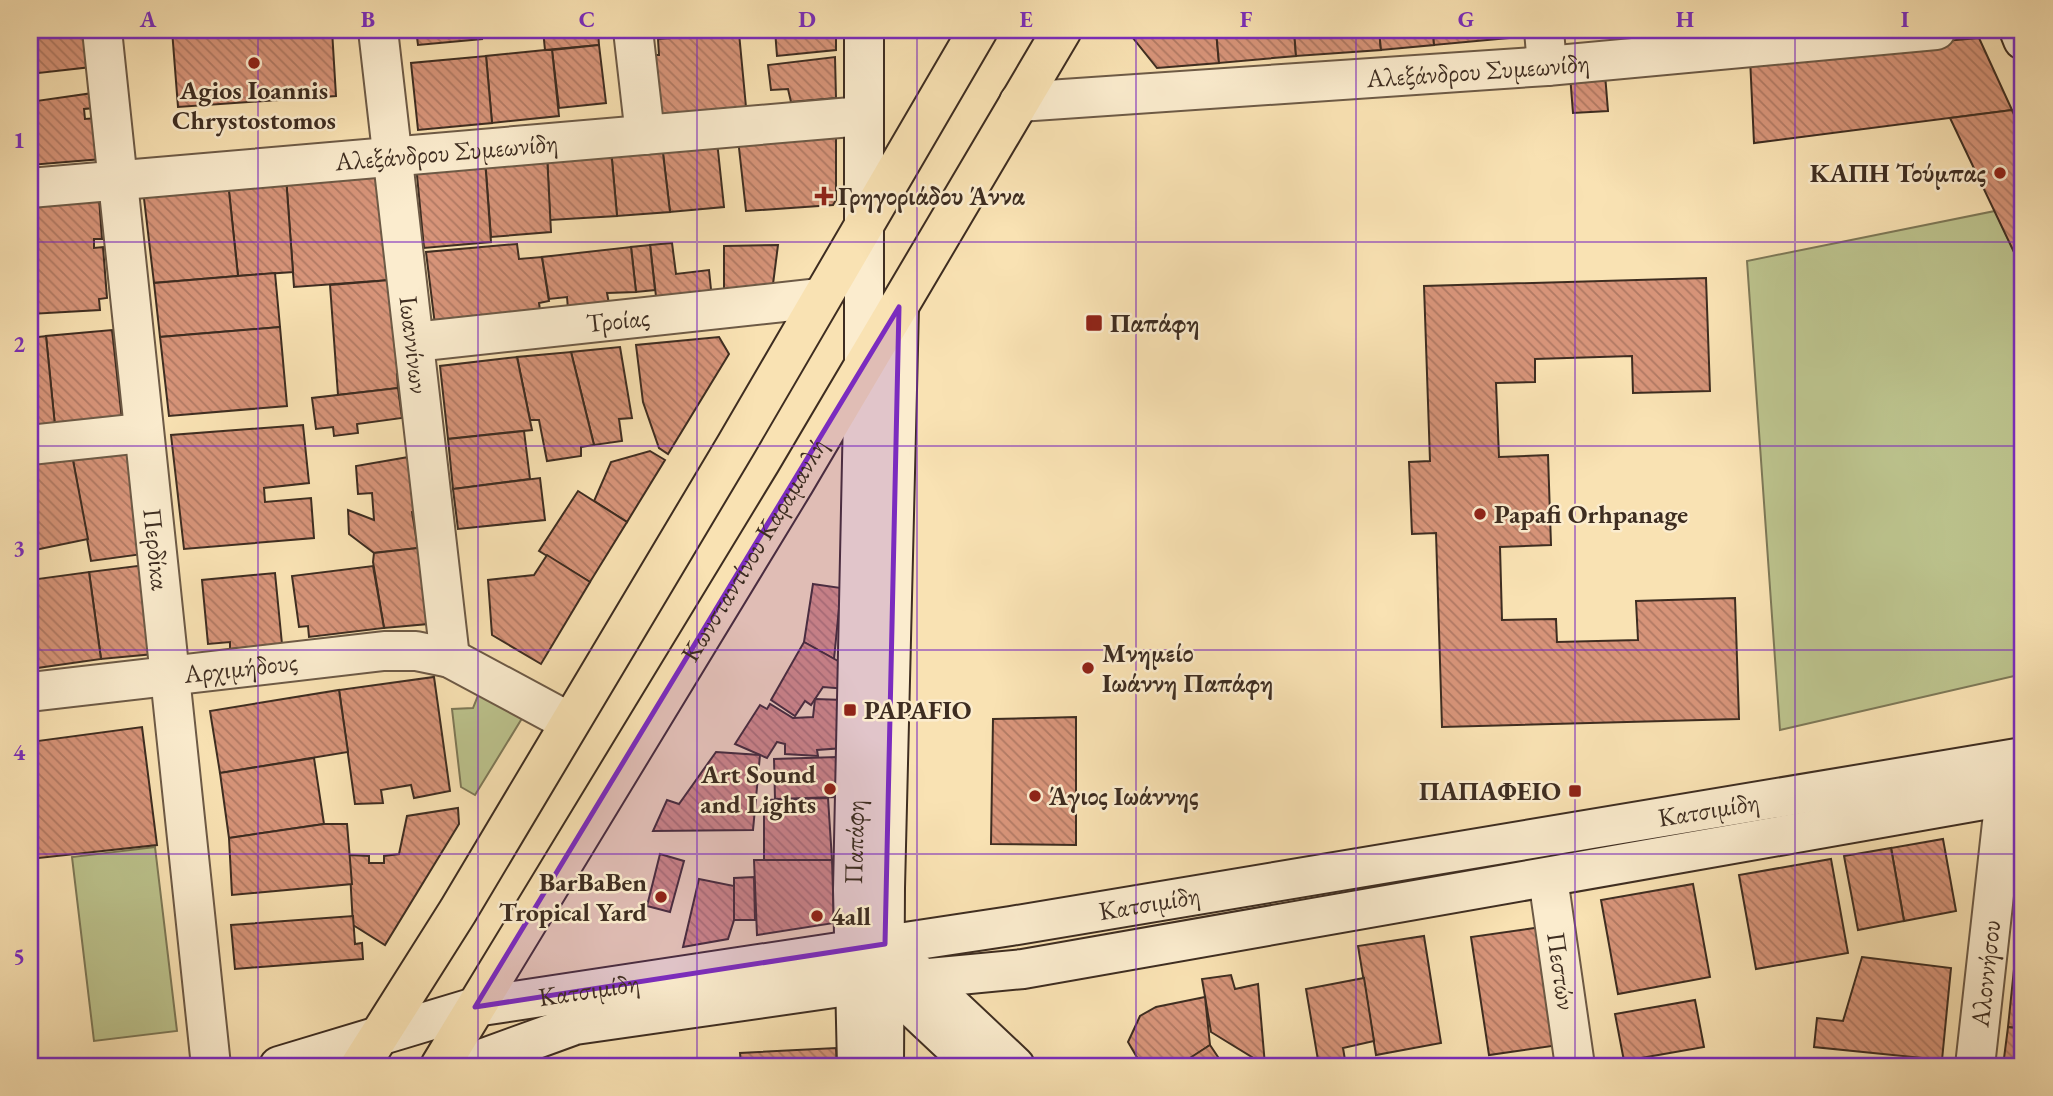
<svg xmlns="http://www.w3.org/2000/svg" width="2053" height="1096" viewBox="0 0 2053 1096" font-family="'EB Garamond',serif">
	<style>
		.green { fill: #bcc38d; stroke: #7d7857; stroke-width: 2 }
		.building { fill: url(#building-back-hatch); stroke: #3e2d21; stroke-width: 2 }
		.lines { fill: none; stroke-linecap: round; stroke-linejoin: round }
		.street-casing { stroke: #6d5a46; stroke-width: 42 }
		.secondary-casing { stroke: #3e2d21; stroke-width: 42 }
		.primary-casing { stroke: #3e2d21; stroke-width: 42 }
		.street { stroke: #fbecce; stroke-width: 38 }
		.secondary { stroke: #fbecce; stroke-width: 38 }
		.primary { stroke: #f9e2b3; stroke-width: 38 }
		.marked { fill: #7b2cbf; fill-opacity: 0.2; stroke: #7b2cbf; stroke-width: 5; stroke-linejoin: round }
		.grid { fill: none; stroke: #7b2cbf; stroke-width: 2; stroke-opacity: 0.55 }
		.poi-dot { fill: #8f2418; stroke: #fbecce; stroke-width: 2.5 }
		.labels { text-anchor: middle; stroke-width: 5; stroke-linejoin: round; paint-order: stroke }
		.street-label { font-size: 26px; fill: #3e2d21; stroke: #fbecce }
		.poi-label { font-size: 26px; font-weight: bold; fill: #3e2d21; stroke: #fbecce; text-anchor: start }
		.neatline { fill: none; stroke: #7b2cbf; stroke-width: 2.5 }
		.grid-label { font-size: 23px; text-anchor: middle; font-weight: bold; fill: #7b2cbf }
	</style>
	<defs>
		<pattern id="building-back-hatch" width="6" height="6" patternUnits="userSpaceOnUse" patternTransform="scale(1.75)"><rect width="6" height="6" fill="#d79479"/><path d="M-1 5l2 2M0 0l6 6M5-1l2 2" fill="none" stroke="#b07963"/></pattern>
	</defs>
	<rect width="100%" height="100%" fill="#f9e2b3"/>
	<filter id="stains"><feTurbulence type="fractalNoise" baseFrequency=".00286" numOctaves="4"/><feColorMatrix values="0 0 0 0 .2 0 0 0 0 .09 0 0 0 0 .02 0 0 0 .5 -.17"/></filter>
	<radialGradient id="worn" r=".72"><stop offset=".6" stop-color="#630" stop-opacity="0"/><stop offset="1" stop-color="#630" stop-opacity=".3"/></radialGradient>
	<g class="green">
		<polygon points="1995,211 2023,271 2023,674 1780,730 1747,261"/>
		<polygon points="483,683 529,707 475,795 461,787 452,709 473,708"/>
		<polygon points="155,847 177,1031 94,1041 72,857"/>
	</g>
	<g class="building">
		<polygon points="30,30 87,30 91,67 30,74"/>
		<polygon points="172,30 332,30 336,96 178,107"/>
		<polygon points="416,30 481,30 482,39 418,45"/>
		<polygon points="543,30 598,30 599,45 545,50"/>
		<polygon points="648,30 712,30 649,36"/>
		<polygon points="775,30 836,30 836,50 777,56"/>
		<polygon points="1130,30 1216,30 1219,63 1157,68 1129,33"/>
		<polygon points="1216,30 1294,30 1296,56 1219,63"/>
		<polygon points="1294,30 1379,30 1381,50 1296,56"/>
		<polygon points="1379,30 1433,30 1434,45 1381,50"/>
		<polygon points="1433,30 1518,30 1519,37 1434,45"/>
		<polygon points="739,33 746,107 654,115 649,55 659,55 658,39"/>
		<polygon points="1979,38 2012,110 1754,143 1750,58"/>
		<polygon points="599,45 606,103 559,108 552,50"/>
		<polygon points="545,50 552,50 559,116 492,123 486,56"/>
		<polygon points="486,56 492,123 418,130 411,63"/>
		<polygon points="835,57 836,98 791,102 788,89 771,90 768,65"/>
		<polygon points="1605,74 1608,111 1573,113 1570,75"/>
		<polygon points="35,93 37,101 93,93 95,108 84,109 85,119 97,118 102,159 30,165 30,94"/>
		<polygon points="2012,110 2023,135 2023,271 1950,118"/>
		<polygon points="836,132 836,200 833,205 746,211 738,139"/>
		<polygon points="717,141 724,207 670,212 662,145"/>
		<polygon points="662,145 670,212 617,216 611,149"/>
		<polygon points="611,149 617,216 550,220 547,154"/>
		<polygon points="547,154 551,232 491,237 485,159"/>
		<polygon points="485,159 491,242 424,248 416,165"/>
		<polygon points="382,168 390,280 294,287 286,177"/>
		<polygon points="286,177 293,272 238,276 228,182"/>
		<polygon points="228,182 238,276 154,283 143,190"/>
		<polygon points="99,198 102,239 94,239 94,248 103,247 107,298 99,299 100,310 30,314 30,206"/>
		<polygon points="672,243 676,274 709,270 712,299 657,305 650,245"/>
		<polygon points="517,244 519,259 542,257 549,301 539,303 541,317 435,325 426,252"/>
		<polygon points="650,245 655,290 636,292 631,247"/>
		<polygon points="778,245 772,292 724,296 724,246"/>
		<polygon points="631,247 636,292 607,293 609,304 568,309 567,297 549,299 542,257"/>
		<polygon points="275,273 280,327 160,337 154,283"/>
		<polygon points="1706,278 1710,391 1633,393 1632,356 1535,359 1535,382 1496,383 1499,457 1548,455 1551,545 1500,547 1502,620 1556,619 1557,642 1638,640 1636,601 1735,598 1739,719 1442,727 1436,533 1412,534 1409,462 1430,461 1424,286"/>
		<polygon points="390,280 404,373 397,374 398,388 338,395 330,285"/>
		<polygon points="280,327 287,406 169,416 160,337"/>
		<polygon points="112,330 122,420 55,426 46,336"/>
		<polygon points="46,336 55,426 30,429 30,338"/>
		<polygon points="719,337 729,354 668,454 659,448 643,402 636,345"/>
		<polygon points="620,347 632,418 619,419 622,441 594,445 571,352"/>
		<polygon points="571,352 594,445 581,447 581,456 547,461 539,420 530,420 517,357"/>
		<polygon points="517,357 532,430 448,439 440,366"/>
		<polygon points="398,388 402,418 357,424 358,433 334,436 333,427 316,429 312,398"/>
		<polygon points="303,425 309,483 264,488 265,502 311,498 314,538 184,549 171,435"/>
		<polygon points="524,431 530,479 453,489 448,439"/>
		<polygon points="132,449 143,554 91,561 72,455"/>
		<polygon points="650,451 665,460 627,522 594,501 611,462"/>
		<polygon points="72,455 88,539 30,551 30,460"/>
		<polygon points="420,455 425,510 412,512 418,548 374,553 349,534 348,510 374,520 372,493 358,494 356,466"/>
		<polygon points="540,478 545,520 458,529 453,489"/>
		<polygon points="578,491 627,522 590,582 539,551"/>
		<polygon points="418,548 428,624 384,628 373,562 374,553"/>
		<polygon points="547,555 590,582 541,664 492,635 488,580 534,575"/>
		<polygon points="145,565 154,654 101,659 89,572"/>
		<polygon points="373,566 384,628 309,637 308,626 299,627 292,576"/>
		<polygon points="89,572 101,659 30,669 30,580"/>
		<polygon points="275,573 282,644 230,649 230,642 208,644 202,580"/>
		<polygon points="813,584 841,588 834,659 804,642"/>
		<polygon points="804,642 854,670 847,689 823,687 811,705 805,701 795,716 771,700"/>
		<polygon points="434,677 450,791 414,798 411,785 381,790 383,803 355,804 339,690"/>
		<polygon points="339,690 348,752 220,773 210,711"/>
		<polygon points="815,699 844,700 844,748 817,750 818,756 785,754 785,744 777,742 767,758 735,744 760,705 767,709 770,704 793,718 813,717"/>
		<polygon points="1076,717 1076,845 991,844 993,719"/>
		<polygon points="142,727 157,845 30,859 30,742"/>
		<polygon points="716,752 760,755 753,830 653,831 667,800 679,804"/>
		<polygon points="837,757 838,797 775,799 774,759"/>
		<polygon points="314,758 324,824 229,838 220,773"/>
		<polygon points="828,798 832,860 764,860 764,800"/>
		<polygon points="458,808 459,824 385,945 353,925 349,855 369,856 369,863 384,863 384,856 399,854 407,816"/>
		<polygon points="324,824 347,824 352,884 232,895 229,838"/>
		<polygon points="1943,839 1956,911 1904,921 1891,848"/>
		<polygon points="1891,848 1904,921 1858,930 1844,856"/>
		<polygon points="660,854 684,861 670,912 647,906"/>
		<polygon points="1831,859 1848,953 1756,969 1739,875"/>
		<polygon points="754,860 832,860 834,923 757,935"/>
		<polygon points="754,877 755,920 734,920 734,878"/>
		<polygon points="699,879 734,886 734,920 728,939 683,947"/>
		<polygon points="1693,884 1710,977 1618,994 1601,900"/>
		<polygon points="2022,892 2023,892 2023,1029 2008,1027"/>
		<polygon points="353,916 355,944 362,943 363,959 235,969 231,925"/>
		<polygon points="1542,927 1559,1045 1489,1055 1471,937"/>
		<polygon points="1424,936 1441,1043 1376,1055 1358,946"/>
		<polygon points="1862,957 1951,968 1942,1060 1814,1047 1817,1018 1843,1021"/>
		<polygon points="1231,975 1235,989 1258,984 1265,1065 1211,1032 1202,979"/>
		<polygon points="1364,978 1374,1041 1343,1048 1346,1066 1319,1066 1306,989"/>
		<polygon points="1205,997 1210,1045 1179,1066 1142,1066 1128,1042 1140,1016 1156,1007"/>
		<polygon points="1695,1000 1704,1047 1624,1061 1615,1014"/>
		<polygon points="2008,1027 2023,1029 2023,1066 2003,1066"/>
		<polygon points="1210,1045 1224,1066 1179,1066 1179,1065"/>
		<polygon points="836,1048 837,1066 741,1066 740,1053"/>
	</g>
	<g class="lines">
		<g class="street-casing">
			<g id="street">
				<path id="s1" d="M102,30L211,1066"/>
				<path id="s2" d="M378,30L450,658"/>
				<polyline points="633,30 645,135"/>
				<polyline points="1544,30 1547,66"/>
				<path id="s3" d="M1019,102L1547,66L1936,30"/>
				<path id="s4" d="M30,188L863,116"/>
				<path id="s5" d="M414,342L820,298"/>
				<polyline points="30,445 142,433"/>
				<path id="s6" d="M30,692L384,651H416L450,658L569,722"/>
				<path id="s7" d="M1548,878L1575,1066"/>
				<path id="s8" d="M1975,1066L2005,796"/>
			</g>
		</g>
		<g class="secondary-casing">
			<g id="secondary">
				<polyline points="2019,30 2023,40"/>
				<polyline points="910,967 1015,1066"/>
				<polyline points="874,971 975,1066"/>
				<path id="s9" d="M279,1066L475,1007L1011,926L2023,757"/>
				<polyline points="462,1066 575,1025 855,985 1023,969 2023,793"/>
				<path id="s10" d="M857,1066L853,890L864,366V30"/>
				<polyline points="884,1066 885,888 899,307"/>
			</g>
		</g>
		<g class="primary-casing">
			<g id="primary">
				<polyline points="360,1066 458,911 736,445 978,30"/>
				<path id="s11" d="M440,1066L795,482L1062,30"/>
			</g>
		</g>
		<use href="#street" class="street"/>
		<use href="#secondary" class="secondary"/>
		<use href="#primary" class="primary"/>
	</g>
	<path class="marked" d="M899,307L885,944L475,1007Z"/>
	<path class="grid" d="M258,30V1066M478,30V1066M697,30V1066M917,30V1066M1136,30V1066M1356,30V1066M1575,30V1066M1795,30V1066M30,242H2023M30,446H2023M30,650H2023M30,854H2023"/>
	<g class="poi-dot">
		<circle cx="254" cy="63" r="7"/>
		<circle cx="2000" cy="173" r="7"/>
		<path d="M820.5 185.5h7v7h7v7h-7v7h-7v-7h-7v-7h7z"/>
		<rect x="1085" y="314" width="18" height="18" rx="3.5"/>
		<circle cx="1480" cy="514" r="7"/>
		<circle cx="1088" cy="668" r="7"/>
		<rect x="843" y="703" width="14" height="14" rx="3.5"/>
		<circle cx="830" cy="789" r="7"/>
		<rect x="1568" y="784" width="14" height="14" rx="3.5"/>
		<circle cx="1035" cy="796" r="7"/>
		<circle cx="661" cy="897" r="7"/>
		<circle cx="817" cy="916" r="7"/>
	</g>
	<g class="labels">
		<g class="street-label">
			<text dy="9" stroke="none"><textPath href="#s3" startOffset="460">Αλεξάνδρου Συμεωνίδη</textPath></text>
			<text dy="9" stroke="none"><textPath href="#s4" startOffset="418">Αλεξάνδρου Συμεωνίδη</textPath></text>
			<text dy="9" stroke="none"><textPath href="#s5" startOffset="205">Τροίας</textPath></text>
			<text dy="9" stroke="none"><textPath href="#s2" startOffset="317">Ιωαννίνων</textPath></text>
			<text dy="9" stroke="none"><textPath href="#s1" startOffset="522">Περδίκα</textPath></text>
			<text dy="9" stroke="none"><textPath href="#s11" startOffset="604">Κωνσταντίνου Καραμανλή</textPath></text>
			<text dy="9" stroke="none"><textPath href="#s6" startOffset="212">Αρχιμήδους</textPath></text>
			<text dy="9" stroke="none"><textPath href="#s9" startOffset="1454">Κατσιμίδη</textPath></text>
			<text dy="9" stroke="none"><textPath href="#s10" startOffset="224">Παπάφη</textPath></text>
			<text dy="9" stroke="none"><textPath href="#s9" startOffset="887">Κατσιμίδη</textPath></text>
			<text dy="9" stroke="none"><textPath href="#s7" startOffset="94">Πεστών</textPath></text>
			<text dy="9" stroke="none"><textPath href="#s8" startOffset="93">Αλοννήσου</textPath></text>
			<text dy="9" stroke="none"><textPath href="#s9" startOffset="320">Κατσιμίδη</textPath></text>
		</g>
		<g class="poi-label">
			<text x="254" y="99" text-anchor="middle">Agios Ioannis<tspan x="254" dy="30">Chrystostomos</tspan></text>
			<text x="1986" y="182" text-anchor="end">ΚΑΠΗ Τούμπας</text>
			<text x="838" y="205">Γρηγοριάδου Άννα</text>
			<text x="1110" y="332">Παπάφη</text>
			<text x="1494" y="523">Papafi Orhpanage</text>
			<text x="1102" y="662">Μνημείο<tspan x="1102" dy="30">Ιωάννη Παπάφη</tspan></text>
			<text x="864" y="719">PAPAFIO</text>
			<text x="816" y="783" text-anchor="end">Art Sound<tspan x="816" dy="30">and Lights</tspan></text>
			<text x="1561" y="800" text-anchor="end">ΠΑΠΑΦΕΙΟ</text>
			<text x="1049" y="805">Άγιος Ιωάννης</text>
			<text x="647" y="891" text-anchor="end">BarBaBen<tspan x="647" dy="30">Tropical Yard</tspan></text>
			<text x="831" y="925">4all</text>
		</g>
	</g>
	<rect width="2053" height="1096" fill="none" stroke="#f9e2b3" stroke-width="77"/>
	<rect x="38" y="38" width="1976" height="1020" class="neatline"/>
	<g class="grid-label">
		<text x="148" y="27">A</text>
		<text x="368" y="27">B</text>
		<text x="587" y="27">C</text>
		<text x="807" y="27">D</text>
		<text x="1026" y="27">E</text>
		<text x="1246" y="27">F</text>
		<text x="1466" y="27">G</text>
		<text x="1685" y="27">H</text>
		<text x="1905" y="27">I</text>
		<text x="19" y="148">1</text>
		<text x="19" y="352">2</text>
		<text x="19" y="556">3</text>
		<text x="19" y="760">4</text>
		<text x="19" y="964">5</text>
	</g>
	<rect width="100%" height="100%" filter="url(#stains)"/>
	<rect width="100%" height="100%" fill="url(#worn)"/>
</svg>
